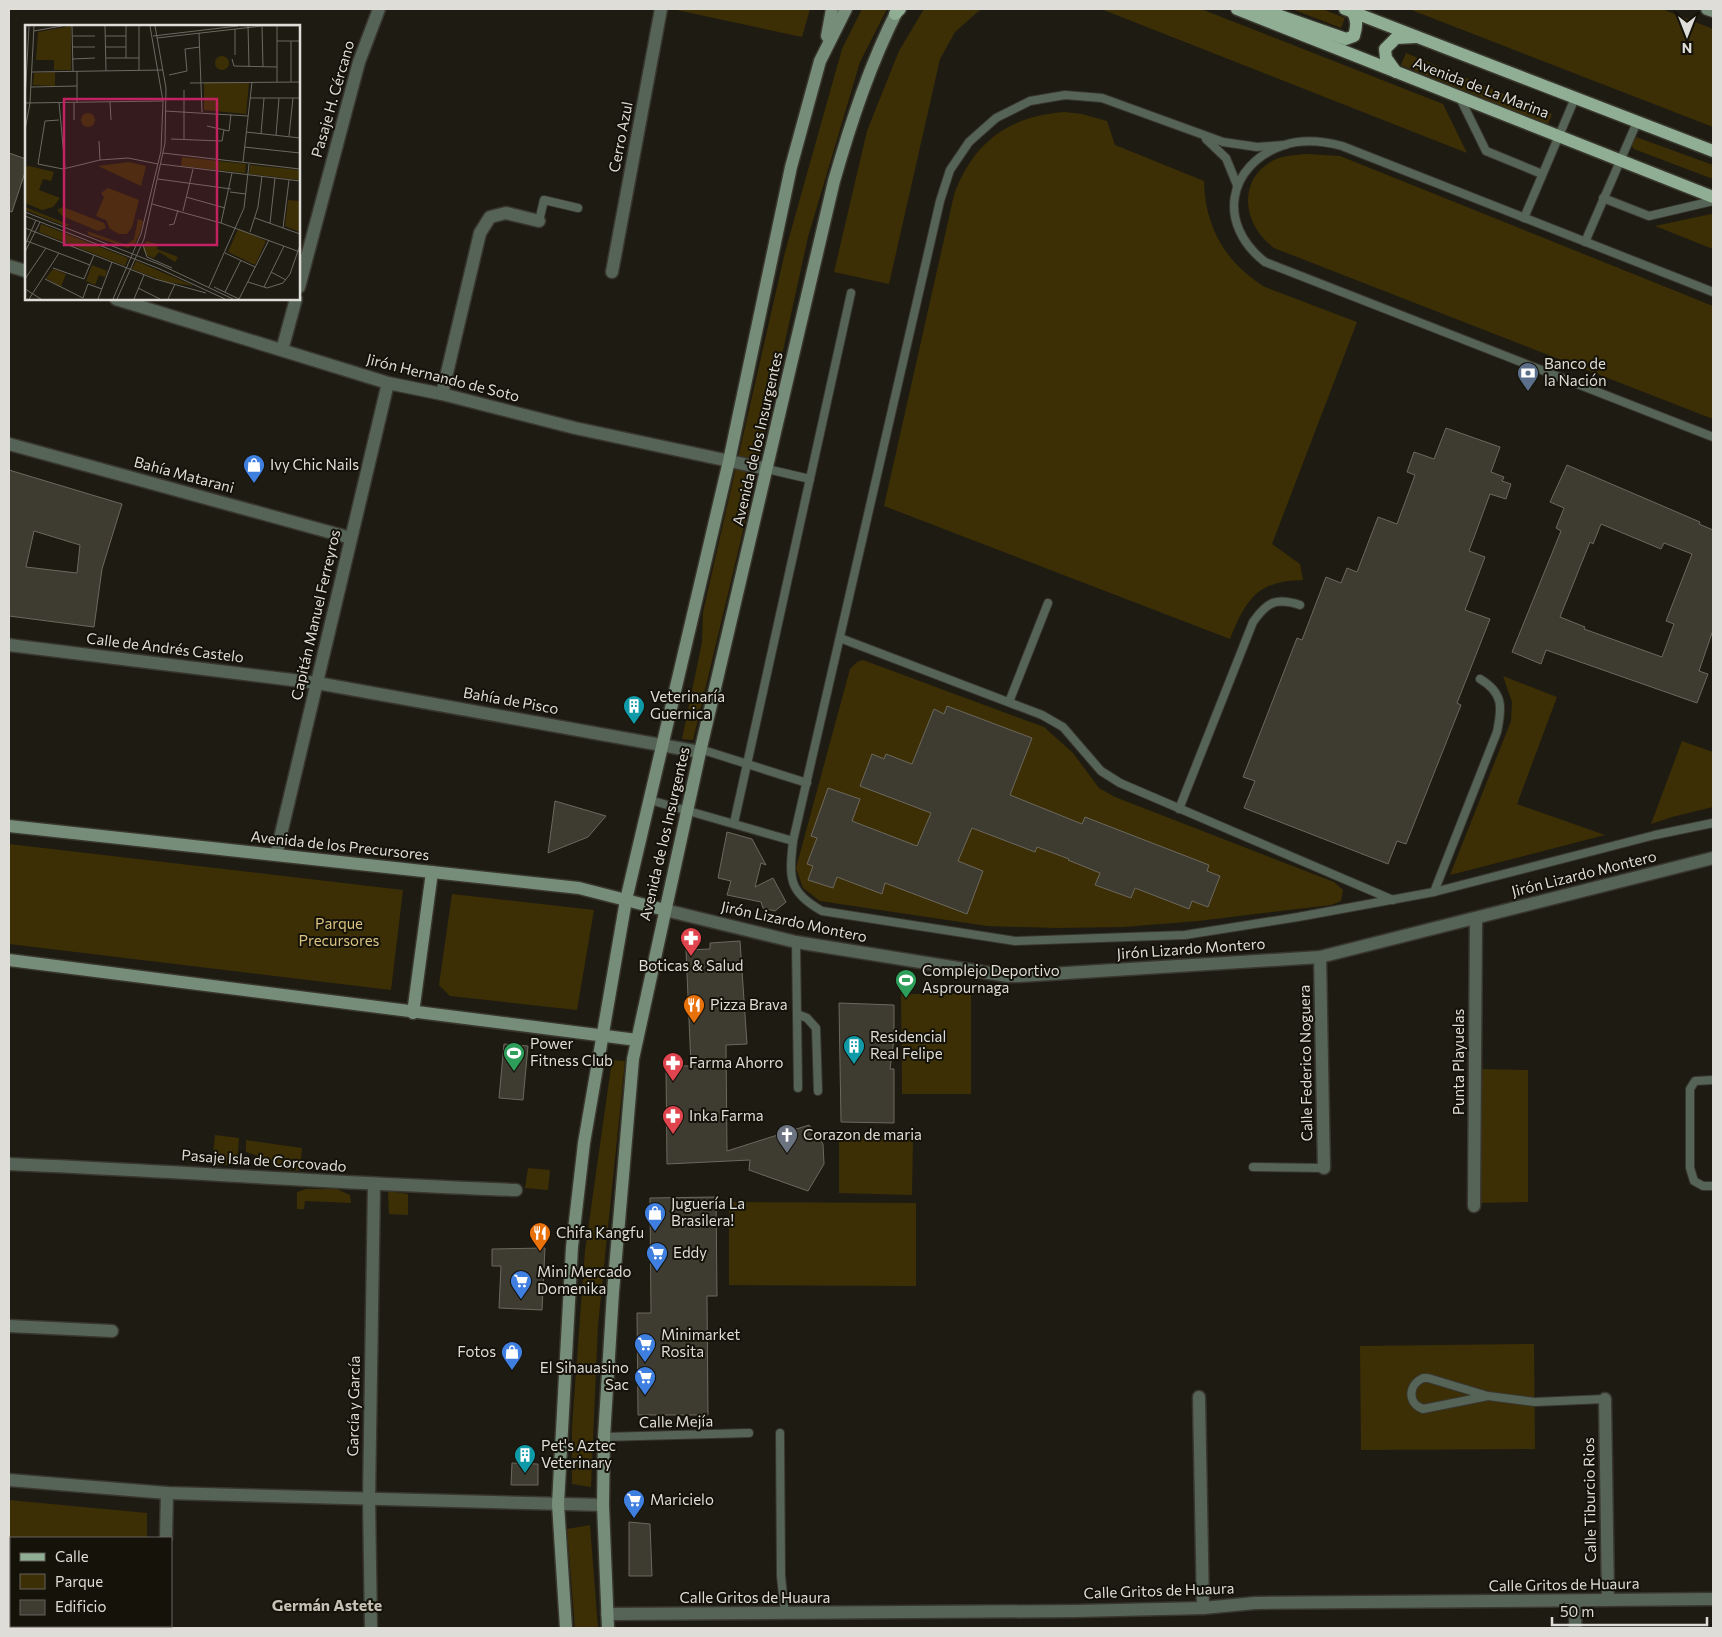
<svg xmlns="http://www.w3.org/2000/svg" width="1722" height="1637" viewBox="0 0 1722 1637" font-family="Commissioner,sans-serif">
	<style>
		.green { fill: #3c2f05 }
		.building { fill: #3e3b31; stroke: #6c685e; fill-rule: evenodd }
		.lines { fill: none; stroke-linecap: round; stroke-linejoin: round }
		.lane-casing { stroke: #39362e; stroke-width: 10 }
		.street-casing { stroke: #39362e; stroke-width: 15 }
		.secondary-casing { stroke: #39362e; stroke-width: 15 }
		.primary-casing { stroke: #39362e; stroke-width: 15 }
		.lane { stroke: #556457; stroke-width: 8 }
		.street { stroke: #556457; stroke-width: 12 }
		.secondary { stroke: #768d79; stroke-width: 12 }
		.primary { stroke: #8fae93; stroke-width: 12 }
		.labels { text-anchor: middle; stroke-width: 4; stroke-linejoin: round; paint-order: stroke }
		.street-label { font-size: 15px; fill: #dfddd7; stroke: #15120a }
		.poi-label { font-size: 15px; fill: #dfddd7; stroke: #15120a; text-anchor: start }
		.park-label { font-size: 15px; fill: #dac37f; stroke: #15120a }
		.neighbourhood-label { font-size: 16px; font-weight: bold; fill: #c5c1b5; stroke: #15120a }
		.inset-road { fill: none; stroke: #6b6961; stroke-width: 1 }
		.view { fill: #c32261; fill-opacity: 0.15; stroke: #c32261; stroke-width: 2.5 }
		.inset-edge { fill: none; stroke: #dfddd7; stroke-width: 2.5 }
	</style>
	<rect width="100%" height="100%" fill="#1e1b13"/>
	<g class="green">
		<polygon points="672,9 810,9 802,37"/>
		<polygon points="862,9 887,9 860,62 808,237 747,514 693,740 682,739 702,642 703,612 785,252 842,49"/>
		<polygon points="924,9 981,9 955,32 940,59 889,284 834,272 867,131 899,51"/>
		<polygon points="1101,9 1201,9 1443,104 1467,153"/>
		<polygon points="1292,9 1322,9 1345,18 1341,28"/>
		<polygon points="1409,9 1662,9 1713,29 1713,127"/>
		<polygon points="1406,53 1552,114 1548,124 1401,65"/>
		<path d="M1065,112L1082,114L1107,121L1115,145L1204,181C1205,228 1226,263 1265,287L1357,322L1272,544L1300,564L1303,580C1256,581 1246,600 1230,639L884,506L954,195C973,142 1009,116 1065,112Z"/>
		<polygon points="1636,137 1713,165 1713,179 1634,149 1631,145"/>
		<path d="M1307,154L1340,156L1713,306V419L1274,248C1242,225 1236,178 1276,159C1286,155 1296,155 1307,154Z"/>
		<polygon points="1711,214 1713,215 1713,249 1655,226"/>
		<polygon points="863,660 1044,727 1073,753 1099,788 1115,797 1334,882 1343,890 1341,901 1331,905 1198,921 1123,927 1056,928 987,926 820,901 803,888 796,868 850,669 857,662"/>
		<polygon points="1503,676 1557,697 1517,804 1605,835 1450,875 1511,721 1512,702"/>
		<polygon points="1682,741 1713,752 1713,807 1672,817 1651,824"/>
		<polygon points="9,844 403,890 391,990 9,944"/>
		<polygon points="452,894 594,910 577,1010 450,996 439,985"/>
		<polygon points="901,994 971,994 971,1094 902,1094"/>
		<polygon points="612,1060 625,1061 598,1325 591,1487 572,1484 572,1426 585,1251"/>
		<polygon points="1480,1069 1528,1070 1528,1202 1479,1203"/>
		<polygon points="215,1135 239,1138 237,1165 212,1165"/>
		<polygon points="839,1136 913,1138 912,1195 839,1193"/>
		<polygon points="246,1140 302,1148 300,1171 283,1169 264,1158 246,1152"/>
		<polygon points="528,1168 550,1170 548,1190 525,1188"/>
		<polygon points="306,1189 337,1189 350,1195 351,1203 305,1201 304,1209 297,1209 297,1192"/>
		<polygon points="388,1191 408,1194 408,1215 389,1214"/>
		<polygon points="729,1202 916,1203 916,1286 729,1285"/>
		<polygon points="1534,1344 1535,1449 1361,1450 1360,1346"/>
		<polygon points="9,1500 147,1513 147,1538 11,1538 11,1626 147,1626 147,1628 9,1628"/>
		<polygon points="590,1525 598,1628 575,1628 567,1529"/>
	</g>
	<g class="building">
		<polygon points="9,153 26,159 26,169 12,212 9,211"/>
		<polygon points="1446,428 1500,447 1491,472 1504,477 1502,481 1511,484 1506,499 1490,494 1469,551 1485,557 1465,610 1490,619 1457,703 1461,705 1406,844 1397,841 1388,864 1244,808 1255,781 1243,777 1297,638 1302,640 1326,577 1341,583 1347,568 1357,572 1378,517 1397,524 1415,475 1407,472 1414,452 1434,459"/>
		<path d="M1567,465L1700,522L1699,524L1713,530V630L1699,671L1708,674L1697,703L1546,650L1541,664L1512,652L1561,531L1556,528L1564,508L1550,502ZM1601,524L1661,549L1664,543L1692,554L1666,621L1674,624L1662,657L1584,629L1585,627L1560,617L1590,542L1593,544Z"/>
		<path d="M9,470L122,504L102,569L94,627L9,616ZM34,531L80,545L77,573L26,567Z"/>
		<polygon points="947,706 1032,738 1010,795 1082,824 1085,817 1209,865 1207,871 1220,876 1208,907 1192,901 1189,909 1135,888 1131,898 1095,885 1100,873 1068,860 1069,859 1037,847 1035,852 972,828 958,861 983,871 967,914 885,883 882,894 837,877 833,888 808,880 813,866 807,864 817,838 811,836 828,788 860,799 852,821 917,846 931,813 860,786 872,754 884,759 886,754 912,764 934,709 944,714"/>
		<polygon points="555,801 606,816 588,837 548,853"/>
		<polygon points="727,832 752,839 766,865 761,863 755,887 773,878 786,902 775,911 763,908 761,902 727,895 731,881 718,878"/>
		<polygon points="740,941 747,1044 726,1045 727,1151 809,1125 823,1144 824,1164 808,1191 749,1170 750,1160 667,1164 666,1066 691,1066 686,950 710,949 710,943"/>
		<polygon points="839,1003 894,1005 894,1039 890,1069 894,1069 894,1123 841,1122"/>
		<polygon points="504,1044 528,1046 523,1100 499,1098"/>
		<polygon points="716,1197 717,1296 707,1296 708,1415 638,1415 637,1313 651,1313 650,1198"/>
		<polygon points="545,1248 542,1310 499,1308 501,1266 492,1266 492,1249"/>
		<polygon points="512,1463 538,1464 538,1485 511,1485"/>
		<polygon points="629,1522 650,1524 652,1576 629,1576"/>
	</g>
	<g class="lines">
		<g class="lane-casing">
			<g id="lane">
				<polyline points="1460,98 1486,151 1542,174"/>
				<polyline points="1206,139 1226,158 1237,185"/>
				<path d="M1285,145L1257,147L1223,142L1102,98L1065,95L1030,101L996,118L969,142L950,170L940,201L793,841C789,878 788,892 822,911L1015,941L1185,935L1298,917L1434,892L1655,835L1713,823"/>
				<polyline points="1603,198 1649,216 1713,201"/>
				<polyline points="1524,218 1575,98"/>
				<polyline points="539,221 544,200 578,208"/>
				<polyline points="1585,242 1637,122"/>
				<path d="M1713,292L1342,146C1323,141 1303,139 1284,145C1226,165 1217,225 1265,262L1713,437"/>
				<polyline points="767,469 810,479"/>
				<polyline points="840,638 1042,715 1063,727 1101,771 1120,783 1393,900"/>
				<polyline points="1009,702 1048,603"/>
				<polyline points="700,749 807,783"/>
				<polyline points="650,800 793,841"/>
				<path d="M1179,809L1253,622C1267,602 1276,597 1300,605"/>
				<polyline points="734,823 851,293"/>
				<path d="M1434,892L1497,732C1502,708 1504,693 1480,679"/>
				<polyline points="796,942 798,1088"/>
				<polyline points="797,1014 807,1018 816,1028 818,1091"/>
				<polyline points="1713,1080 1695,1081 1690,1089 1690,1168 1694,1181 1703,1186 1713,1186"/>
				<polyline points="1253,1167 1324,1168"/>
				<path d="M1423,1378H1428L1488,1396L1423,1409C1407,1403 1408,1385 1423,1378Z"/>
				<polyline points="1488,1396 1535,1402 1605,1399"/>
				<polyline points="780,1433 781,1576 785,1614"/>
				<polyline points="604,1437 749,1433"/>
			</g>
		</g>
		<g class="street-casing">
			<g id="street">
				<polyline points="9,266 26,271"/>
				<polyline points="612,272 661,9"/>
				<polyline points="299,287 359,62 379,9"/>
				<polyline points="116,299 388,383 442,394 575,428 767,469"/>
				<polyline points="282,350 296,299"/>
				<polyline points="442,394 480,233 490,217 506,213 539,221"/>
				<polyline points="9,444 351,538"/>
				<polyline points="9,645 317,683 700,752"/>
				<polyline points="276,855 388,383"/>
				<polyline points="665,910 796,942 1008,976 1019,976 1320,957 1713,858"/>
				<polyline points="1320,957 1324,1168"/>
				<path d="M9,1164C178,1171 347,1184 516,1190"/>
				<polyline points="1474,1206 1476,919"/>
				<polyline points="9,1326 112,1331"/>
				<polyline points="1199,1397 1203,1608"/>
				<polyline points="1605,1399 1608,1599"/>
				<polyline points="9,1480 167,1493 603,1505"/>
				<polyline points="166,1538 167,1493"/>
				<polyline points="607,1614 1076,1611 1203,1608 1255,1603 1713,1599"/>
				<polyline points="165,1628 165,1626"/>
				<polyline points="371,1628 369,1499 374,1185"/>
				<polyline points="1575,1628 1576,1602"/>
			</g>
		</g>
		<g class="secondary-casing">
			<g id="secondary">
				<polyline points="1707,9 1713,11"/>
				<polyline points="827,36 832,9"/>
				<polyline points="9,826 579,888 665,910"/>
				<polyline points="9,960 637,1040"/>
				<polyline points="413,1013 432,872"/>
				<polyline points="566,1628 558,1504 572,1247 584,1143 626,900 729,461 791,167 820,61 846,9"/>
				<path d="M608,1628L603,1505L604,1437L613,1292L633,1059L700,752L834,181C851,122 870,64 898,9"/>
			</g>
		</g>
		<g class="primary-casing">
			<g id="primary">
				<polyline points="1237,9 1713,197"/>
				<path d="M1253,9L1263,10L1346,39L1354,36C1357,26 1357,21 1353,12"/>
				<polyline points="1345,9 1713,151"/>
				<polyline points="895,14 900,9"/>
				<polyline points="1396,72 1386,58 1385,49 1396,38 1416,37"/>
			</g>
		</g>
		<use href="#lane" class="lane"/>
		<use href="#street" class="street"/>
		<use href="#secondary" class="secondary"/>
		<use href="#primary" class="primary"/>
	</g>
	<defs>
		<g id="bank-pin" transform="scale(1.125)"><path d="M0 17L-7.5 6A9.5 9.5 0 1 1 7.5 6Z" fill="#5c6f8a" stroke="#15120a"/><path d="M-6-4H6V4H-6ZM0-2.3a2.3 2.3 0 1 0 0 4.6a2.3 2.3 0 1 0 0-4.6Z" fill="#fff"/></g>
		<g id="shop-pin" transform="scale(1.125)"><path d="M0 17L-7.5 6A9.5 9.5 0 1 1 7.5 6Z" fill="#3f7fe0" stroke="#15120a"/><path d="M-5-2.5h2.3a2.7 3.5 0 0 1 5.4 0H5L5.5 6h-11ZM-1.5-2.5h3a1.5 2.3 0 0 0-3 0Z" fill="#fff"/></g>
		<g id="building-pin" transform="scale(1.125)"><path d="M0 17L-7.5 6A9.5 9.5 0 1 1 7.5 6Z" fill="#0f9aa8" stroke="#15120a"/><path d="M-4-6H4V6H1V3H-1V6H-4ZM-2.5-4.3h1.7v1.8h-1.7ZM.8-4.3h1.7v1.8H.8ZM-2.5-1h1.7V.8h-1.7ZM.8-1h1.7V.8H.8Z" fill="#fff"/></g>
		<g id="pharmacy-pin" transform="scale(1.125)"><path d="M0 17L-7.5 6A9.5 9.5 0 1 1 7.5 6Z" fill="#e0444e" stroke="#15120a"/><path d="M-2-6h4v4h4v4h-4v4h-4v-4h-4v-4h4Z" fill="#fff"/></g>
		<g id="stadium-pin" transform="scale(1.125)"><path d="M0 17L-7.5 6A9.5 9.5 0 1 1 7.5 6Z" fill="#2e9e5b" stroke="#15120a"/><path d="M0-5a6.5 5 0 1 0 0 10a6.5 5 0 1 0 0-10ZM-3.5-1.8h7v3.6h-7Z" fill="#fff"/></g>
		<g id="restaurant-pin" transform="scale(1.125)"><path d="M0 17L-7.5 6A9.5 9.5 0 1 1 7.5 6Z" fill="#e8710a" stroke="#15120a"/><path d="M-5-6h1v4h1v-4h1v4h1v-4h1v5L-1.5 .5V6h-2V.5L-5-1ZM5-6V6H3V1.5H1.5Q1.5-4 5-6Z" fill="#fff"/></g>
		<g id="church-pin" transform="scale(1.125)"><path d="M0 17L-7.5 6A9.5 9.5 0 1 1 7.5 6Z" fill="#6b7280" stroke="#15120a"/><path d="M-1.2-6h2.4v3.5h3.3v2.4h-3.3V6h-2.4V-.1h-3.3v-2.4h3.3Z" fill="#fff"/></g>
		<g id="supermarket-pin" transform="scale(1.125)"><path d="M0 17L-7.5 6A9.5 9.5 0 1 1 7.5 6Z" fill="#3f7fe0" stroke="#15120a"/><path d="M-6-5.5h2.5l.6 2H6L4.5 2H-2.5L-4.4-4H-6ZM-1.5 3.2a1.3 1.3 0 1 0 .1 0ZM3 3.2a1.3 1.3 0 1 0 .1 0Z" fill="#fff"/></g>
	</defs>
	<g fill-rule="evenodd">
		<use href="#bank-pin" x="1528" y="373"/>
		<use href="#shop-pin" x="254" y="465"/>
		<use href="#building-pin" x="634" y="706"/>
		<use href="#pharmacy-pin" x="691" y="938"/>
		<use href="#stadium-pin" x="906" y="980"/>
		<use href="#restaurant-pin" x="694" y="1005"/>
		<use href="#building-pin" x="854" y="1046"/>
		<use href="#stadium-pin" x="514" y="1053"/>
		<use href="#pharmacy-pin" x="673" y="1063"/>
		<use href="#pharmacy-pin" x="673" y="1116"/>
		<use href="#church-pin" x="787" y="1135"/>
		<use href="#shop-pin" x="655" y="1213"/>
		<use href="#restaurant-pin" x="540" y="1233"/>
		<use href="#supermarket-pin" x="657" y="1253"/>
		<use href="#supermarket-pin" x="521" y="1281"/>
		<use href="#supermarket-pin" x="645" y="1344"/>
		<use href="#shop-pin" x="512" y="1352"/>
		<use href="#supermarket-pin" x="645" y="1377"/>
		<use href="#building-pin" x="525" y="1455"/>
		<use href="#supermarket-pin" x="634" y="1500"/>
	</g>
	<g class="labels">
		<g class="street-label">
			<text transform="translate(1481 88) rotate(21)" y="5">Avenida de La Marina</text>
			<text transform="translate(333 99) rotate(-74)" y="5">Pasaje H. Cércano</text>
			<text transform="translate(621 137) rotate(-79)" y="5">Cerro Azul</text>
			<text transform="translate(443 378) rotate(14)" y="5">Jirón Hernando de Soto</text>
			<text transform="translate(758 439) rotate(-77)" y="5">Avenida de los Insurgentes</text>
			<text transform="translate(184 475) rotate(15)" y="5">Bahía Matarani</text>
			<text transform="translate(316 615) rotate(-77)" y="5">Capitán Manuel Ferreyros</text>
			<text transform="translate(165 648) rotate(7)" y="5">Calle de Andrés Castelo</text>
			<text transform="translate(511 701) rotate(10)" y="5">Bahía de Pisco</text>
			<text transform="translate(665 834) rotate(-77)" y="5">Avenida de los Insurgentes</text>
			<text transform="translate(340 846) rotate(6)" y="5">Avenida de los Precursores</text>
			<text transform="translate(1584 874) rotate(-14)" y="5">Jirón Lizardo Montero</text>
			<text transform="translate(794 922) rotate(12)" y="5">Jirón Lizardo Montero</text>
			<text transform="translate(1191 949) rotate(-4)" y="5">Jirón Lizardo Montero</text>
			<text transform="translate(1459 1062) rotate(-90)" y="5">Punta Playuelas</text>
			<text transform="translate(1306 1063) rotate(-91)" y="5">Calle Federico Noguera</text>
			<text transform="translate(264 1161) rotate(4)" y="5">Pasaje Isla de Corcovado</text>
			<text transform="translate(354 1406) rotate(-89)" y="5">García y García</text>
			<text transform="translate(676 1422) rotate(-1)" y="5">Calle Mejía</text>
			<text transform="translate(1590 1500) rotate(-91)" y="5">Calle Tiburcio Rios</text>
			<text transform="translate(1564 1585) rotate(-1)" y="5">Calle Gritos de Huaura</text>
			<text transform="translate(1159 1591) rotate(-2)" y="5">Calle Gritos de Huaura</text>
			<text x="755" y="1603">Calle Gritos de Huaura</text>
		</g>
		<g class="poi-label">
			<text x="1544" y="369">Banco de<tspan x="1544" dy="17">la Nación</tspan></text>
			<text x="270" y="470">Ivy Chic Nails</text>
			<text x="650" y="702">Veterinaría<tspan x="650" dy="17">Guernica</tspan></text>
			<text x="691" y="971" text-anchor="middle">Boticas &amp; Salud</text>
			<text x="922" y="976">Complejo Deportivo<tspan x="922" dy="17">Asprournaga</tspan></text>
			<text x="710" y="1010">Pizza Brava</text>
			<text x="870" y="1042">Residencial<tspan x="870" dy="17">Real Felipe</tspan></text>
			<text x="530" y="1049">Power<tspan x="530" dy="17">Fitness Club</tspan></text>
			<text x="689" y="1068">Farma Ahorro</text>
			<text x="689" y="1121">Inka Farma</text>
			<text x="803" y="1140">Corazon de maria</text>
			<text x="671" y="1209">Juguería La<tspan x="671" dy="17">Brasilera!</tspan></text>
			<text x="556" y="1238">Chifa Kangfu</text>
			<text x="673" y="1258">Eddy</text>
			<text x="537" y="1277">Mini Mercado<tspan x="537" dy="17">Domenika</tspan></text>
			<text x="661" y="1340">Minimarket<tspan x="661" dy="17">Rosita</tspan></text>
			<text x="496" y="1357" text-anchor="end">Fotos</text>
			<text x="629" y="1373" text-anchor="end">El Sihauasino<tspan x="629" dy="17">Sac</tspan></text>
			<text x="541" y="1451">Pet's Aztec<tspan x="541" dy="17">Veterinary</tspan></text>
			<text x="650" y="1505">Maricielo</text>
		</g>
		<g class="park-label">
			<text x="339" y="929">Parque<tspan x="339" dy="17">Precursores</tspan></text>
		</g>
		<g class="neighbourhood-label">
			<text x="327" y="1611">Germán Astete</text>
		</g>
	</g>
	<g transform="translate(25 25)">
		<rect width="275" height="275" fill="#1e1b13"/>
		<path d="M46,1V45H29V35H11L13,7ZM190 38a7 7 0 1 1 14 0a7 7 0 1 1-14 0ZM30,47V61L8,60L9,48ZM179,57L224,58L221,89L179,85ZM56 95a7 7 0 1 1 14 0a7 7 0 1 1-14 0ZM157,132L221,139L220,148L156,141ZM104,137L121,141L116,161L73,141ZM225,140L275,145V155L224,149ZM4,141L29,147L26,156L18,154L14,165L35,173L28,182L17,185L0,178V142ZM83,163L114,175L107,202L102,209H94L85,204L81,195L71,191L79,172L76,168ZM263,175L275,176V207L260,201ZM0,182L45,200L40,201L0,185ZM38,182L79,198L81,203L73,206L37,191L32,185ZM113,194L118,196L115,208L110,219L103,223L64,210L62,206L101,220L109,214ZM16,199L103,233L100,241L14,207ZM213,204L241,216L230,240L203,227ZM121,216L133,219L132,224L153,232L150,237L134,227L129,233L123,231L118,225ZM111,236L169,261L141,257L107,244ZM67,240L82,246L80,252L74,250L70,260L61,256ZM28,244L41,249L36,262L21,253Z" fill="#3c2f05"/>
		<path class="inset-road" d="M47,1L48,46M80,1L81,46M101,1V33M114,1V45M223,1L224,42M237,1L238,42M210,4V30M9,6L37,1M174,8L177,87M48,11H70M80,11H101M128,11L213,1M132,13L237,1H275M252,16H275M48,22H70M80,22H101M81,33H114M47,34L70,33M207,34L209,41L252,42M7,47L138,45M144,50L162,46L160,24L175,22M252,57V1M266,57V16M165,58L275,57M6,62L52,61M225,73H275M0,75L4,1M34,77L40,143M52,77V46M85,77L86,95M0,78L138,76M49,78V95M140,86L223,91M34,95L20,96L13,139L38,144L75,135L103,133L133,139M182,101L204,106L206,89M0,105L5,78L9,1M221,107L275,113M236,109L239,73M251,110L254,73M264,111L268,73M146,114L197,116L199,105M159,114V65M74,116L75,135M219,122L275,128M138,128L275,144M218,137L227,57M135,139L275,156M133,154L206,164M205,167L221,169M161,172L200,183M127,179L196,198L275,227M158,186L168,144M0,187L136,240L208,274M0,191L135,244L200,274M230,193L275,209M196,198L207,148M245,198L250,153M144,200L149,199L153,185M0,203L130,254L181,268M258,203L264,155M225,207L233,182L237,151M2,216L65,240M0,220L11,195M118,220L122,232L147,243M0,227L15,197M200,228L230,242M28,243L59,254L69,230M246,247L261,255M0,254L21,223M20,254L58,273M223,257L242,263L258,258L265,249L275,220M184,262L219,183L224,139M189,262L214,274M239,262L259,221M113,263L135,274M0,264L16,274M200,267L216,235M58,273L63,259L77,264M4,274L34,228M73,274L87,237M88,274L116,209L136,126L138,76L125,1M92,274L119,214L140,118L141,63L130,1M109,274L119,250M143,274L150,259M214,274L244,215"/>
		<path class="view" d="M39,74H192V220H39Z"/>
		<rect width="275" height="275" class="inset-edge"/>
	</g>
	<rect width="1722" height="1637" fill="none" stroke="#dfddd7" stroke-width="20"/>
	<rect x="10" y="1537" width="162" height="90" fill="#15120a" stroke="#66635c"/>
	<rect x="20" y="1553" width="25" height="8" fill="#8fae93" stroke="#66635c"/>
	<text x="55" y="1562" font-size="15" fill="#dfddd7">Calle</text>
	<rect x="20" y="1574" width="25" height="15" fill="#3c2f05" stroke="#66635c"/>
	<text x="55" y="1587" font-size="15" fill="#dfddd7">Parque</text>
	<rect x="20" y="1600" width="25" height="15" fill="#3e3b31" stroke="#66635c"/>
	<text x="55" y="1612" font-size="15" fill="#dfddd7">Edificio</text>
	<g transform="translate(1687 35) rotate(180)" stroke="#15120a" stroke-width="4" paint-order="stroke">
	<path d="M0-4L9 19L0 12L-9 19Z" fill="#dfddd7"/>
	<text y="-8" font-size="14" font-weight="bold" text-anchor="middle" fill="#dfddd7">N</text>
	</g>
	<path d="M1552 1617v8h155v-8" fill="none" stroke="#dfddd7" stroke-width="2.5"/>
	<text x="1560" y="1617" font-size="15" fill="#dfddd7" stroke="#15120a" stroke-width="4" paint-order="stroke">50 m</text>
</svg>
